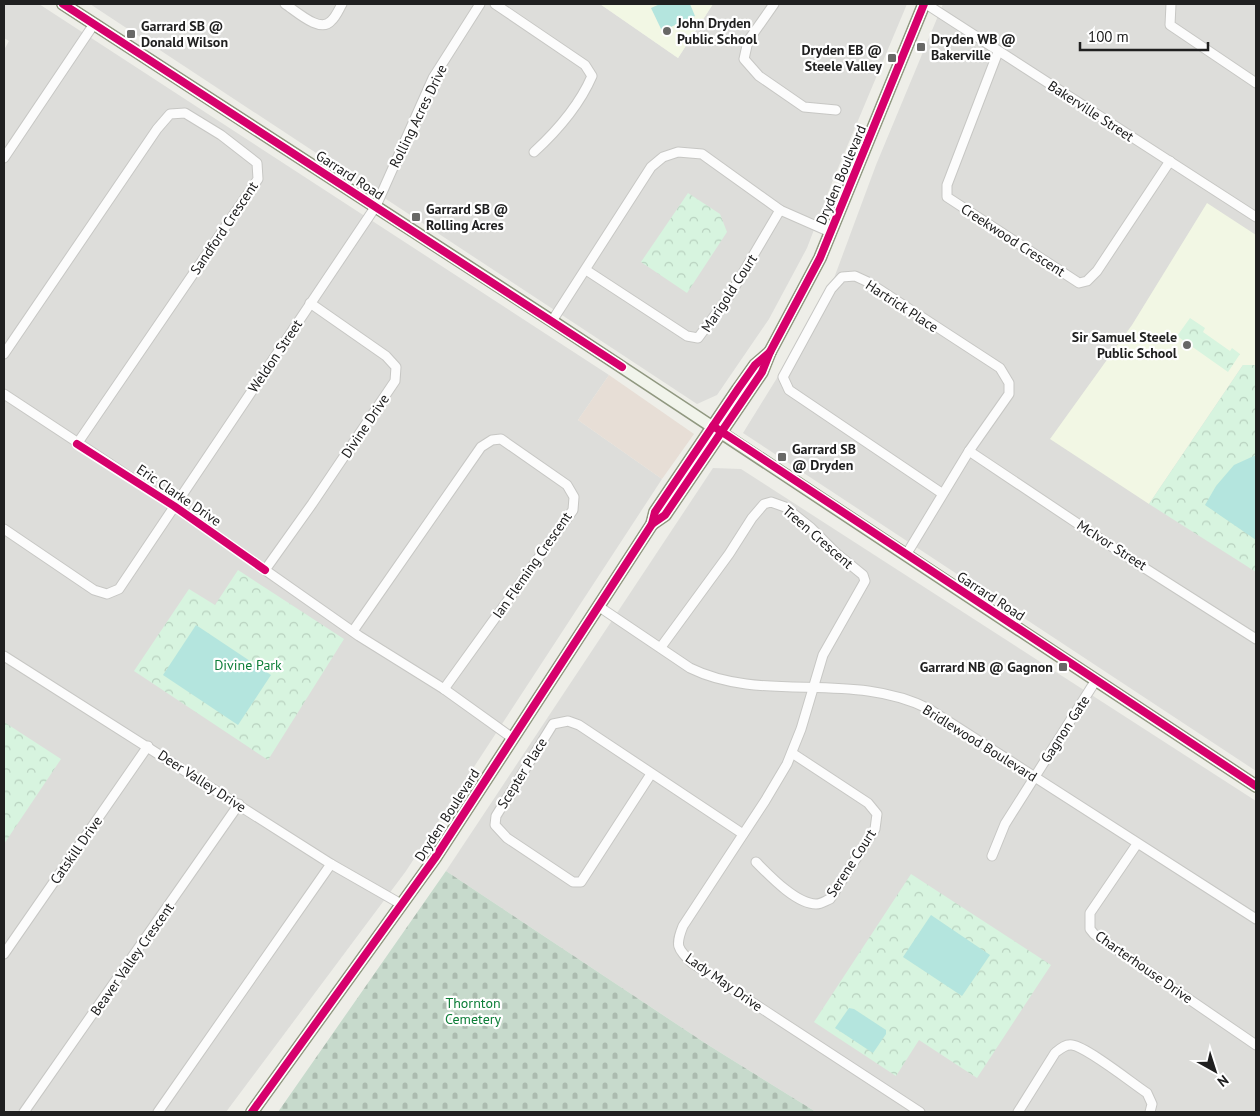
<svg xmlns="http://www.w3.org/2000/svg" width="1260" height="1116" viewBox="0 0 1260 1116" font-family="'PT Sans',sans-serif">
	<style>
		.residential { fill: #ddddda }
		.commercial { fill: #e7ded6 }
		.education { fill: #f2f7e4 }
		.cemetery { fill: url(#cemetery-stones) }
		.park { fill: url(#park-crowns) }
		.pitch { fill: #b4e5de }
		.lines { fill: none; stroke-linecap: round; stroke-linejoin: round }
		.street-casing { stroke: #c7c7c4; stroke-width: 11 }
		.secondary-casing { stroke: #909880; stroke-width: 14 }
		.street { stroke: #fcfcfc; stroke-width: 9 }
		.secondary { stroke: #f1f4eb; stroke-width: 11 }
		.cycleway-casing { stroke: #fff; stroke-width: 11 }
		.cycleway { stroke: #d6006c; stroke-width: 8 }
		.poi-dot { fill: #686866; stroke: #fff; stroke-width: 2 }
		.labels { text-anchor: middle; stroke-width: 4.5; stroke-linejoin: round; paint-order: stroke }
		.poi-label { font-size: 14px; font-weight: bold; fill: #202020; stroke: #fff; text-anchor: start }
		.street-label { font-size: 14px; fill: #202020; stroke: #fff }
		.park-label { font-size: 14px; fill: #0d7e38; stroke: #fff }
	</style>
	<defs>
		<pattern id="cemetery-stones" width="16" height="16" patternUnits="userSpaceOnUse" patternTransform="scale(1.25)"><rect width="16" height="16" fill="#c7dacc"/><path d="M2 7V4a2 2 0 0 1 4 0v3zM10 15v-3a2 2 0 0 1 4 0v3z" fill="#abbbaf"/></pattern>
		<pattern id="park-crowns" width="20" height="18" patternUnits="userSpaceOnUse" patternTransform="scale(1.25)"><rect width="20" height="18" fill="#d7f4df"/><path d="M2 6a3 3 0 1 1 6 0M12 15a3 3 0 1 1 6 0" fill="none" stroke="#b8d1bf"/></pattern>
	</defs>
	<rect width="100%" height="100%" fill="#eeeee8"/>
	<g class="residential">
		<polygon points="4,4 39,4 609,375 578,420 662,479 406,871 226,1112 4,1112 4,50 9,41 4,38"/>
		<polygon points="90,4 600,4 678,58 713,4 907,4 833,180 807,248 769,319 717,395 697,404"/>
		<polygon points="943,4 1256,4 1256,771 743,433 827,297 876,165"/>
		<polygon points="713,468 741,469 1256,801 1256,1112 816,1112 705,1043 446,871"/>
	</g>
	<polygon class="commercial" points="609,375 694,434 662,479 578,420"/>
	<g class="education">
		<polygon points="600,4 713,4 678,58"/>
		<polygon points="1207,203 1256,235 1256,365 1243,365 1149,504 1050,439 1132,325"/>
	</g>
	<polygon class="cemetery" points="446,871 705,1043 816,1112 278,1112"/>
	<g class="park">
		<polygon points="688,193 720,214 727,232 687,293 641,262"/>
		<polygon points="1190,318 1205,328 1203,332 1230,351 1232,348 1240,354 1228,372 1177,336"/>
		<polygon points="1243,365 1256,365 1256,572 1149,504"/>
		<polygon points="238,570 344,639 268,760 134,671 189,589 215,605"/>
		<polygon points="4,722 61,759 4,844"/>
		<polygon points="911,874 1051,965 977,1078 919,1040 896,1076 814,1022"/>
	</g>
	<g class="pitch">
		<polygon points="660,4 690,4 695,16 662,31 651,8"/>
		<polygon points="1256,455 1256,540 1205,505 1216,486 1234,465"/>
		<polygon points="196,625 271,675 238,725 163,675"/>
		<polygon points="931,915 990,955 962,996 903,957"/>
		<polygon points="849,1008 854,1009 886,1030 886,1034 873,1053 835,1028"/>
	</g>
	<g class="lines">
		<g class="street-casing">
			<g id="street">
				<path d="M285,4C295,10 320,34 331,21C336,17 339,9 342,4"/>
				<path d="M495,4L585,65L592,76C579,106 558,130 534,152"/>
				<polyline points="774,4 748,41 744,59 759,76 804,107 836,110"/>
				<polyline points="926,4 1256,217"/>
				<polyline points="1171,4 1170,25 1256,83"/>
				<polyline points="998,52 947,185 947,197 1079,283 1087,281 1097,271 1170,161"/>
				<polyline points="4,158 94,24"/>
				<polyline points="586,270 687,336 698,338 730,295 780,210"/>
				<polyline points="552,321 651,167 663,157 678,152 702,154 780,210 830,232"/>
				<polyline points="4,354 157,129 170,114 185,113 221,135 257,163 258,179 77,444"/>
				<polyline points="4,394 174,506 359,636 444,689 511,737"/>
				<polyline points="969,451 1135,562 1256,639"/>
				<polyline points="4,529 94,590 107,594 119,589 376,206 433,78 480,4"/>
				<polyline points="906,555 969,451 1009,394 1009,383 1000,368 868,282 855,276 842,277 831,289 783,377 789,390 943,494"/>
				<polyline points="265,570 312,504 395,381 396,367 386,356 310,303"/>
				<path d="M598,606L690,668C763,704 852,670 929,709L1256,919"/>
				<polyline points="353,631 481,447 492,440 501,439 567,485 574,497 573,510 444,689"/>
				<path d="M661,647L729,554L752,518L764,504L771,502L785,507L810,527L836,553L863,575L865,581L823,655L801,729L787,764L765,801L683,926C675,946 677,948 692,963L920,1112"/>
				<polyline points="4,656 331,864 401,904"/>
				<polyline points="651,774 581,882 573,882 507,838 495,825 496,816 553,724 568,721 579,725 743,834"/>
				<polyline points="1137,844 1090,913 1090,929 1094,934 1256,1045"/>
				<polyline points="992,856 1005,824 1096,680"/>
				<path d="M756,862C769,875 796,904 816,904C821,904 825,901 830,899L875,829L877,814L868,803L792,753"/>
				<polyline points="4,954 148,746"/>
				<polyline points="24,1112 239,804"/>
				<polyline points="158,1112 331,864"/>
				<path d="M1018,1112L1055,1053C1060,1049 1065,1044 1072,1045C1087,1047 1132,1083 1147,1093L1152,1104L1150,1112"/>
			</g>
		</g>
		<g class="secondary-casing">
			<g id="secondary">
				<polyline points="63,4 552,321 1256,786"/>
				<polyline points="652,524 665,515 762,372 770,352 820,258 924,4"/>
				<polyline points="252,1112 435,858 652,524 655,512 738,389 755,365 770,352"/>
			</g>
		</g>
		<use href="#street" class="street"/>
		<use href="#secondary" class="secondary"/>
		<g class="cycleway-casing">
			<g id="cycleway">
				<polyline points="63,4 622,367"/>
				<polyline points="713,426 1256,786"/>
				<polyline points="77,444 174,506 265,570"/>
				<polyline points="652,524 665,515 762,372 770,352 820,258 924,4"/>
				<polyline points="252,1112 435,858 652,524 655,512 738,389 755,365 770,352"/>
			</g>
		</g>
		<use href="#cycleway" class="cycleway"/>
	</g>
	<g class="poi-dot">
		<circle cx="667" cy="31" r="5"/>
		<rect x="126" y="29" width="10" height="10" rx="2.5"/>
		<rect x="916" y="42" width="10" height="10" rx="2.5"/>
		<rect x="887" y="53" width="10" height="10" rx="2.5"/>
		<rect x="411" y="212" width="10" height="10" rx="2.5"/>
		<circle cx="1187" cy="345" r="5"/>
		<rect x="777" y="452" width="10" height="10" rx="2.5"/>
		<rect x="1058" y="662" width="10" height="10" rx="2.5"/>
	</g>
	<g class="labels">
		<g class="poi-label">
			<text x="677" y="28">John Dryden<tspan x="677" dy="16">Public School</tspan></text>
			<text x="141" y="31">Garrard SB @<tspan x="141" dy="16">Donald Wilson</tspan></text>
			<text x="931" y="44">Dryden WB @<tspan x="931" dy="16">Bakerville</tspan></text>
			<text x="882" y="55" text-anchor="end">Dryden EB @<tspan x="882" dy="16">Steele Valley</tspan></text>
			<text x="426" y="214">Garrard SB @<tspan x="426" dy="16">Rolling Acres</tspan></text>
			<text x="1177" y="342" text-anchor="end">Sir Samuel Steele<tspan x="1177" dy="16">Public School</tspan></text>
			<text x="792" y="454">Garrard SB<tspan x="792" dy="16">@ Dryden</tspan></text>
			<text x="1053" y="672" text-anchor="end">Garrard NB @ Gagnon</text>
		</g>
		<g class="street-label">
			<text transform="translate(1091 111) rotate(33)" y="5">Bakerville Street</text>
			<text transform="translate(418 116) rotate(-64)" y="5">Rolling Acres Drive</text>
			<text transform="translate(350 175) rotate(33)" y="5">Garrard Road</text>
			<text transform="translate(841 175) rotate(-67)" y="5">Dryden Boulevard</text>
			<text transform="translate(224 228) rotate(-56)" y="5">Sandford Crescent</text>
			<text transform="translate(1013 240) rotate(33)" y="5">Creekwood Crescent</text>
			<text transform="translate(729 293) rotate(-57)" y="5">Marigold Court</text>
			<text transform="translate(902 306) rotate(33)" y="5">Hartrick Place</text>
			<text transform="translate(275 356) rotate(-56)" y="5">Weldon Street</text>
			<text transform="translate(365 426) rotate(-56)" y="5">Divine Drive</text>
			<text transform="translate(179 495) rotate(34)" y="5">Eric Clarke Drive</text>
			<text transform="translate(818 537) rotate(41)" y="5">Treen Crescent</text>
			<text transform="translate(1112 545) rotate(33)" y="5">McIvor Street</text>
			<text transform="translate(532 565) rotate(-55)" y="5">Ian Fleming Crescent</text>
			<text transform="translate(991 596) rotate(33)" y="5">Garrard Road</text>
			<text transform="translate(1065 729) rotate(-57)" y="5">Gagnon Gate</text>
			<text transform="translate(980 743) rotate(32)" y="5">Bridlewood Boulevard</text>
			<text transform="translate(522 773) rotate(-58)" y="5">Scepter Place</text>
			<text transform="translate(202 781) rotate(33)" y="5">Deer Valley Drive</text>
			<text transform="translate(447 815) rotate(-57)" y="5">Dryden Boulevard</text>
			<text transform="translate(76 850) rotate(-55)" y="5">Catskill Drive</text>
			<text transform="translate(851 863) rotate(-57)" y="5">Serene Court</text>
			<text transform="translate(132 959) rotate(-55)" y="5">Beaver Valley Crescent</text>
			<text transform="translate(1144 967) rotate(35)" y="5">Charterhouse Drive</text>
			<text transform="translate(724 982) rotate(35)" y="5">Lady May Drive</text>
		</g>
		<g class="park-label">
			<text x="248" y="670">Divine Park</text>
			<text x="473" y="1008">Thornton<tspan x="473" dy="16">Cemetery</tspan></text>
		</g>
	</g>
	<rect width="1260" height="1116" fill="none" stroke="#202020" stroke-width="10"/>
	<g transform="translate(1215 1071) rotate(141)" stroke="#ffffff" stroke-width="4" paint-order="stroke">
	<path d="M0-4L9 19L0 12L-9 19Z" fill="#202020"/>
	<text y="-8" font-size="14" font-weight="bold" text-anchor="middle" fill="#202020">N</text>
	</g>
	<path d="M1080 42v8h128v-8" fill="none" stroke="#202020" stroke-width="2.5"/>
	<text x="1088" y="42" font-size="15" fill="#202020" stroke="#ffffff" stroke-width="4" paint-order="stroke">100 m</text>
</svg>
